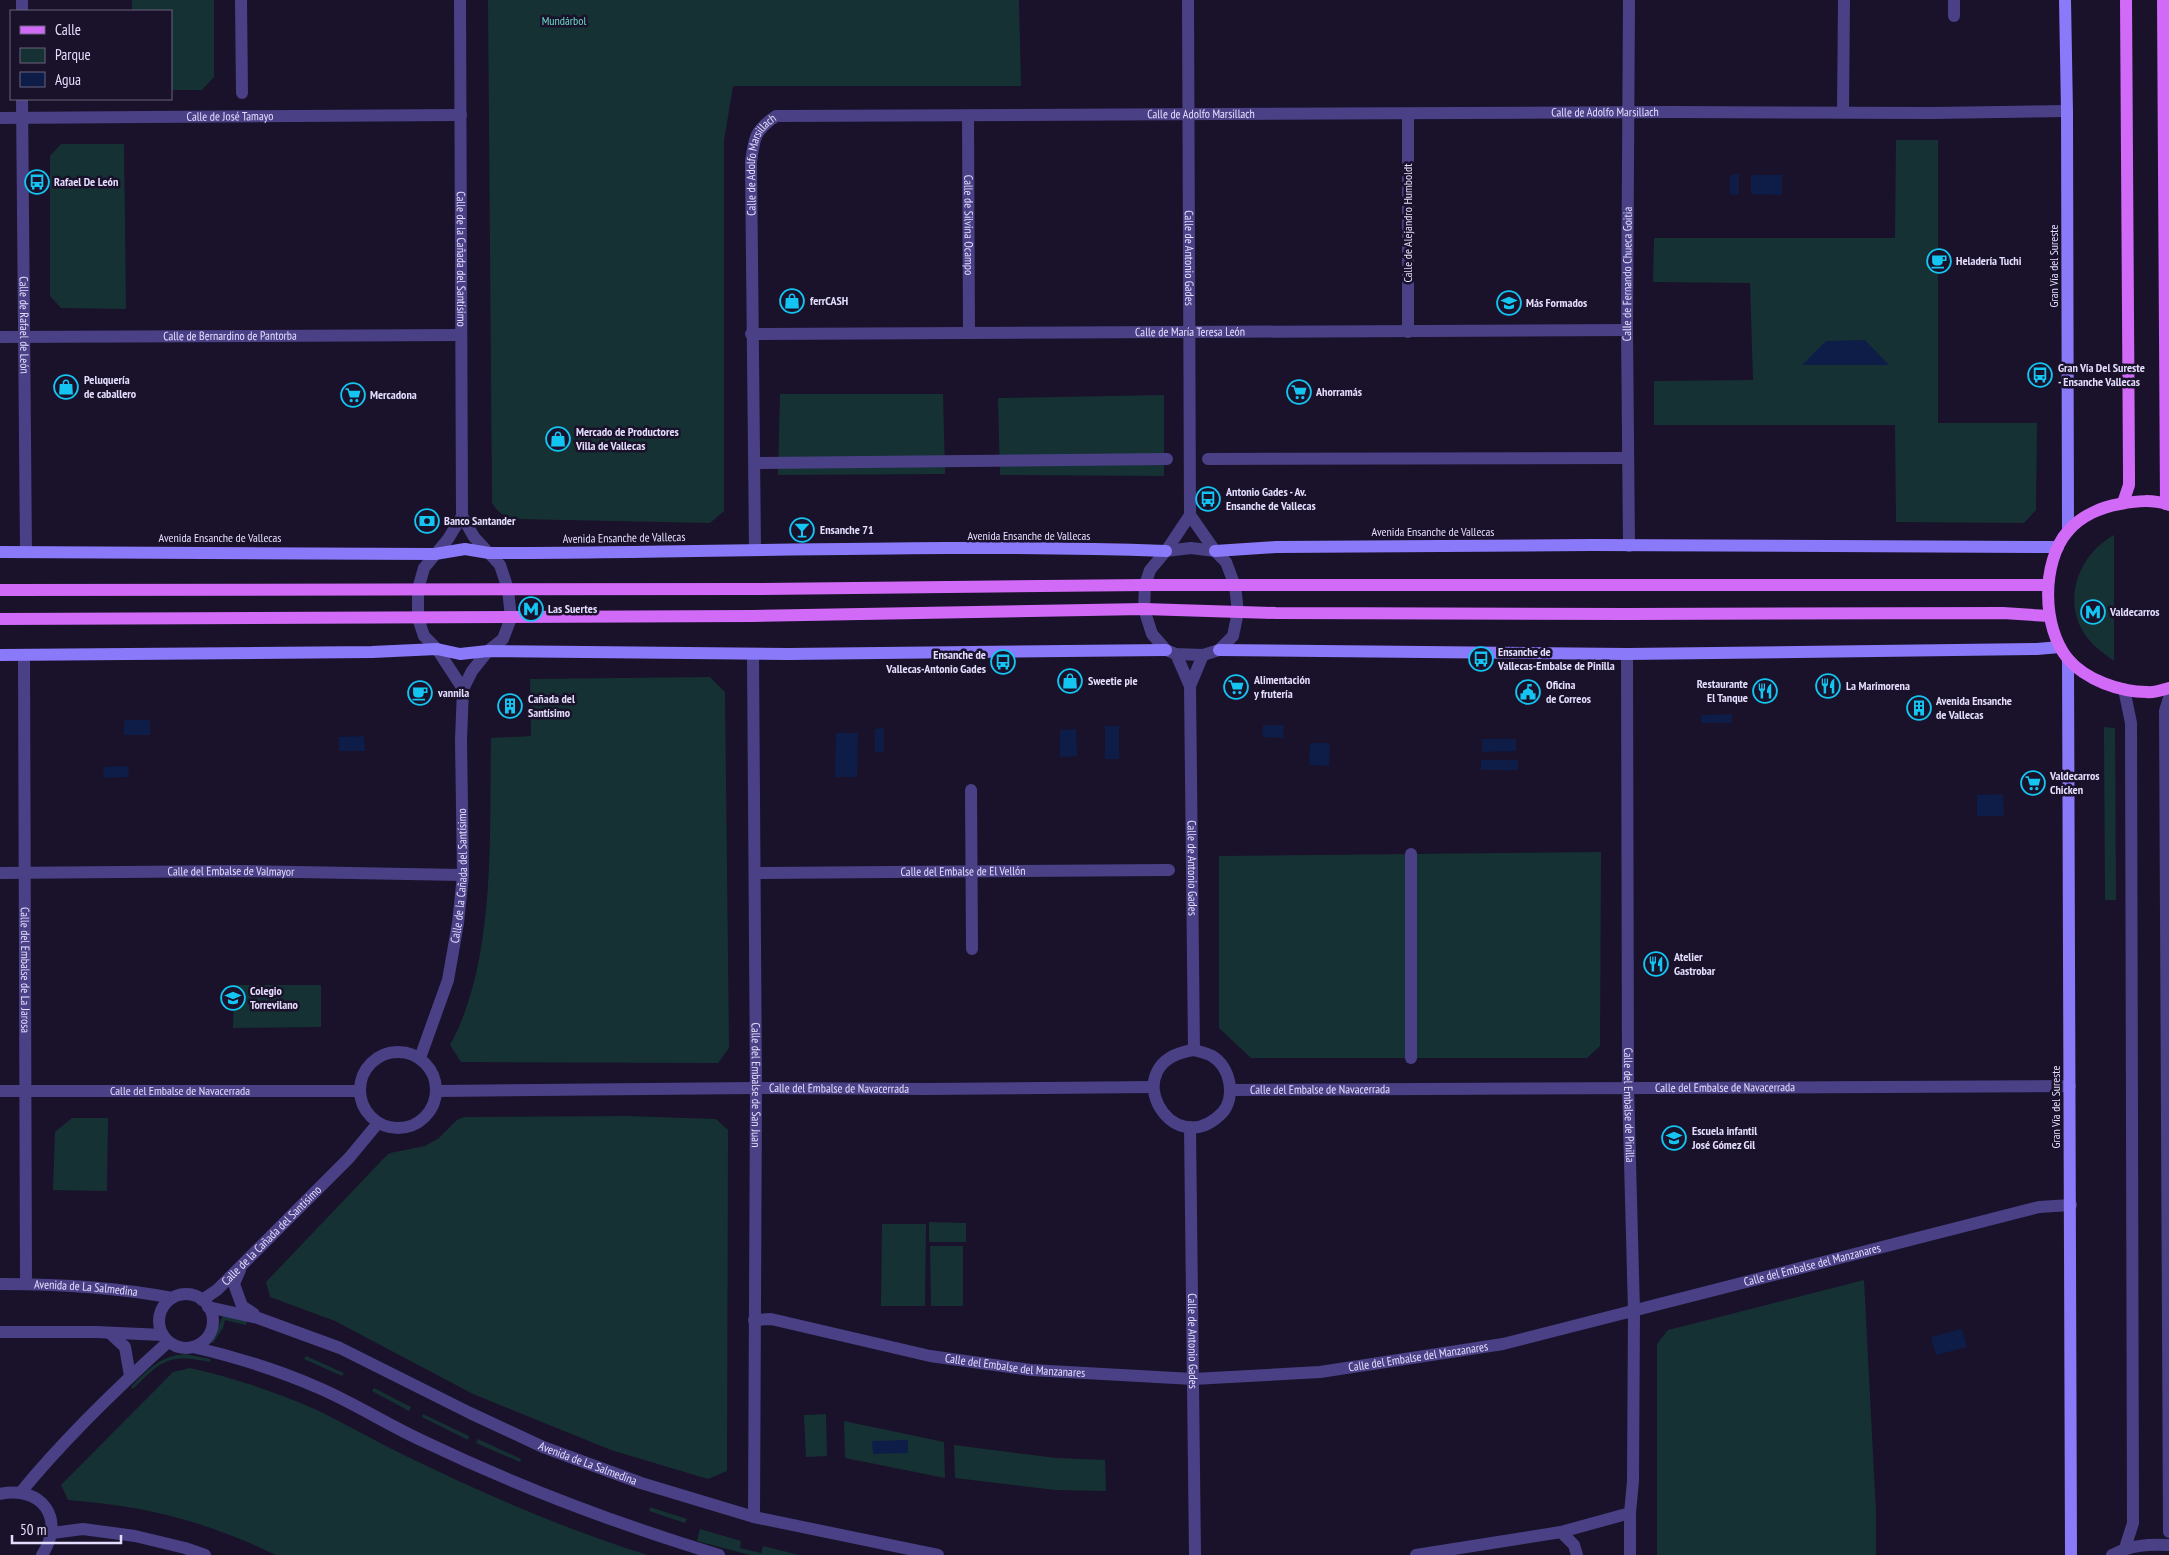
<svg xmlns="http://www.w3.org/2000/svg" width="2169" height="1555" viewBox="0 0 2169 1555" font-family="'PT Sans Narrow',sans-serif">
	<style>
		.green { fill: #163133 }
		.water { fill: #0e1d47 }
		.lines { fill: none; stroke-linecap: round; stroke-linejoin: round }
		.street { stroke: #4a4086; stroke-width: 12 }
		.secondary { stroke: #8a79f8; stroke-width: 12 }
		.primary { stroke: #d16af7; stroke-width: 12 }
		.labels { text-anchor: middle; stroke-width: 5; stroke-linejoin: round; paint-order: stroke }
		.park-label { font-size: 12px; fill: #6bdbca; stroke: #19122a }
		.street-label { font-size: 12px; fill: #e4ddfd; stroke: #19122a }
		.poi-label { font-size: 12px; font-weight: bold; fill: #e4ddfd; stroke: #19122a; text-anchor: start }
	</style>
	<rect width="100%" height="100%" fill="#19122a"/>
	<g class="green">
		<polygon points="132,0 214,0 214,77 202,90 171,90 171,11 132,11"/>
		<path d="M488,0H1019L1021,86H733L724,141V511L710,523L517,519C505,517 499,514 492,503Z"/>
		<polygon points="1896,140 1938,140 1938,423 2037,423 2036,510 2024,523 1896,522 1895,425 1654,425 1654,381 1753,380 1750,283 1653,282 1654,238 1895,238"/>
		<polygon points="61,144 124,144 126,309 61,308 50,296 50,156"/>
		<polygon points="780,394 943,394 945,474 778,475"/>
		<polygon points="1164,395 1164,476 1000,475 998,398"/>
		<path d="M2114,535V661C2106,655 2097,649 2090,641C2060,606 2076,556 2114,535Z"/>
		<path d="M710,677L725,692L729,1048L718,1063L461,1062L450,1045C497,959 489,833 491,738L531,736L530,679Z"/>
		<polygon points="2104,727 2115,728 2116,900 2105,900"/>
		<polygon points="1601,852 1600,1046 1587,1058 1251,1058 1219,1028 1219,856"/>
		<polygon points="234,985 321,985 321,1027 233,1028"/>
		<polygon points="626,1116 716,1119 728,1130 727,1471 708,1479 611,1450 473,1394 335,1321 270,1297 266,1282 385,1157 390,1153 425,1146 439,1138 457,1120 464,1117"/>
		<polygon points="72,1118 108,1118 107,1191 53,1190 55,1132"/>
		<polygon points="929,1222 966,1223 966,1242 929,1242"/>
		<polygon points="882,1224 926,1224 925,1306 881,1306"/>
		<polygon points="930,1246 963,1246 963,1306 931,1306"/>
		<polygon points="1864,1280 1876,1512 1876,1555 1657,1555 1657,1344 1668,1330"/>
		<polygon points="223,1316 247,1321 246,1325 225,1320 223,1328 213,1343 211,1343"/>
		<path d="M185,1354L210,1359V1362C168,1353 161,1361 133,1389L131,1387C147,1370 160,1356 185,1354Z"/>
		<polygon points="306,1356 344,1373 342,1376 304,1359"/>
		<path d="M190,1368C234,1378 277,1392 319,1411C349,1426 379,1443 410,1458C487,1495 566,1530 648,1555H276C205,1521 146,1506 68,1500L61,1485L173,1372Z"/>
		<polygon points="374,1388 411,1407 409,1411 372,1391"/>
		<polygon points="423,1414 469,1436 468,1440 422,1417"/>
		<polygon points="826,1414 827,1456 806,1457 804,1415"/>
		<polygon points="844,1421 944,1442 945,1478 845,1458"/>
		<polygon points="478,1439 521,1459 520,1462 476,1443"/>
		<polygon points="954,1445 1056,1458 1105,1460 1106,1491 1055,1490 955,1478"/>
		<polygon points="650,1507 687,1519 685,1523 649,1511"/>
		<polygon points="700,1529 741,1541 740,1548 761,1553 763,1546 799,1555 750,1555 697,1541"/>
	</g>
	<g class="water">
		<polygon points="1739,174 1739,195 1730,194 1730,175"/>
		<polygon points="1751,175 1782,175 1782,195 1751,194"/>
		<polygon points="1865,340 1889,365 1802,365 1826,341"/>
		<polygon points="1732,714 1732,723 1701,723 1701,715"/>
		<rect x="124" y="720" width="26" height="15"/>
		<polygon points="1263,725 1284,725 1283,738 1262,737"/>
		<rect x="1105" y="726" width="14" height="33"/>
		<polygon points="884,728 884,752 875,752 875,729"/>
		<polygon points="1076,729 1077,756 1060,757 1060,730"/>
		<polygon points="836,733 858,733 857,777 835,777"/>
		<polygon points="364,736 365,751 339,751 339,737"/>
		<polygon points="1482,739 1516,739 1516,751 1482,752"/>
		<polygon points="1310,743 1330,743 1329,766 1309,765"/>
		<rect x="1481" y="760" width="37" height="10"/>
		<polygon points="128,766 129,777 104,778 103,767"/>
		<polygon points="2003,794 2004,816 1977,816 1977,795"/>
		<polygon points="1962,1329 1967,1347 1936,1355 1931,1337"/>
		<polygon points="908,1440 908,1453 873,1454 872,1441"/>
	</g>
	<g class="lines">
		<g class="street">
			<polyline points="22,0 22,11"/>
			<polyline points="241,0 242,93"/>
			<path id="s1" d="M460,0L462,516"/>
			<path id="s2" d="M1188,0L1190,515L1166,551L1150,570L1145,585L1144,609L1152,634L1166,650L1176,654L1203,655L1219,650L1233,636L1238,612L1235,586L1226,562L1215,551L1190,515"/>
			<polyline points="1954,0 1954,16"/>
			<path id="s3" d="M22,99L26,552"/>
			<polyline points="1843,112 1844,0"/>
			<polyline points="1408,114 1408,332"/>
			<path id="s4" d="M968,116L969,333"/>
			<path id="s5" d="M0,118L461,115"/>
			<path id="s6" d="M751,334L1627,330"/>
			<path id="s7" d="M0,337L461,335"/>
			<polyline points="1208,459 1628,458"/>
			<polyline points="755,463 1167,459"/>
			<path id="s8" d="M1629,546L1627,330L1629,0"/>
			<path id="s9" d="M755,550L751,162C754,138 755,130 776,116L1673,112L1932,113L2067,111"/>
			<polyline points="1166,551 1191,548 1215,551"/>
			<path id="s10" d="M753,654L756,1088L754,1517"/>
			<polyline points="1176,654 1190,686 1203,655"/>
			<path id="s11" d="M1627,654L1628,1087L1634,1311L1633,1481L1630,1513V1555"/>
			<path id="s12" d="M24,655L26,1284"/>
			<path id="s13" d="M1190,686L1194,1050"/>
			<polyline points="2124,689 2131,723 2133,1523 2125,1548"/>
			<polyline points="2169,698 2165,711 2169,1532"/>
			<polyline points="971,790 972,949"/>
			<polyline points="1411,854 1411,1058"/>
			<path id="s14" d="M0,873L243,871L463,875"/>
			<path id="s15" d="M755,873L1169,870"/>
			<path d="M1194,1050C1200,1052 1207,1053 1212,1056C1231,1067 1236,1098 1222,1113C1171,1165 1113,1061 1194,1050Z"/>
			<circle cx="398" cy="1090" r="38"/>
			<path id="s16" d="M420,1058L448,980L458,923L463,875L461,740L463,689L472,671L488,651L503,639L511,618L508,589L500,565L474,537L462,516L448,539L424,568L418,589V618L424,636L437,649L463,689"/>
			<path id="s17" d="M1231,1090L2070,1086"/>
			<path id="s18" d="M0,1091H360"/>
			<path id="s19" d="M437,1091L756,1088L925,1089L1152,1087"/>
			<path id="s20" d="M1190,1127L1195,1555"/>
			<polyline points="240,1270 234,1284 242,1306 254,1314"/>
			<path id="s21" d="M0,1284C57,1284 116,1287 172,1298"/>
			<circle cx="186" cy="1321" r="27"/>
			<path id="s22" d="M202,1300L217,1290L349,1158L378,1123"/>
			<path id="s23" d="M208,1307L258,1318L340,1348L470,1413L543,1447L641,1483L754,1517L938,1555"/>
			<path id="s24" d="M754,1320L771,1319L930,1356L1031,1370L1193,1379L1320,1372L1503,1344L2039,1207L2071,1205"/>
			<polyline points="0,1332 96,1332 163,1335"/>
			<polyline points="111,1334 125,1347 130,1376"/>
			<path d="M193,1347C236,1357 278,1370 319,1388C354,1403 388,1425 423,1441C519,1487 617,1524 719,1555"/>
			<path d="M21,1492C65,1438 116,1389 168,1342"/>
			<path d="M0,1494C42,1485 66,1519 42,1555"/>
			<polyline points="1561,1532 1574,1545 1577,1555"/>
			<polyline points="52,1533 83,1529 135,1536 185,1548 205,1555"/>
			<polyline points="1416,1555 1561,1532 1630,1513"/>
			<path d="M2112,1555C2131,1545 2148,1544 2169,1545"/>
		</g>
		<g class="secondary">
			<polyline points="2065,0 2067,111 2068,531"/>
			<polyline points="1215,551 1276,547 1592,545 2058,547"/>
			<path d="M0,552L435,554L465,549L489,553C714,553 940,543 1166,551"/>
			<polyline points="1219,650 1627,654 2037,649 2060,647"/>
			<polyline points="0,655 372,652 437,649 460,654 488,651 788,654 1166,650"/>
			<polyline points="2068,659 2071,1555"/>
		</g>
		<g class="primary">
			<polyline points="2163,0 2166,504"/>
			<polyline points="2123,503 2129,485 2129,472 2126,0"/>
			<path d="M2169,505C2153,499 2137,501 2120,504C2101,507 2081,516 2068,531C2041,562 2042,628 2068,659C2086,680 2120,692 2147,692C2154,693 2162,690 2169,688"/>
			<polyline points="0,590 752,589 1145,585 2047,585"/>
			<polyline points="0,619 752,616 1144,609 1276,613 1627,614 2003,613 2049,616"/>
		</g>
	</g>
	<defs>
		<g id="bus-ring" transform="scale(1.25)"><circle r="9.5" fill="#19122a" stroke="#14c5f2" stroke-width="1.5"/><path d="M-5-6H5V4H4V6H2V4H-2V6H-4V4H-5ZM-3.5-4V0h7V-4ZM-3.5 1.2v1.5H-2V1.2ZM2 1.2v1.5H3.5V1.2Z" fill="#14c5f2"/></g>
		<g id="cafe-ring" transform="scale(1.25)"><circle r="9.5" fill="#19122a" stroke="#14c5f2" stroke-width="1.5"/><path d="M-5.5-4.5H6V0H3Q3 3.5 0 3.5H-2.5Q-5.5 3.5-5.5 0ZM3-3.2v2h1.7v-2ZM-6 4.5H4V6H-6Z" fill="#14c5f2"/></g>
		<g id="shop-ring" transform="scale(1.25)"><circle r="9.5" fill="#19122a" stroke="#14c5f2" stroke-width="1.5"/><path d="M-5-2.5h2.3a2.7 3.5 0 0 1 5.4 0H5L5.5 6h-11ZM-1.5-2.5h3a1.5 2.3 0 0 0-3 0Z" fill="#14c5f2"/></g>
		<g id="school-ring" transform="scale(1.25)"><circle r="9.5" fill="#19122a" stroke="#14c5f2" stroke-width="1.5"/><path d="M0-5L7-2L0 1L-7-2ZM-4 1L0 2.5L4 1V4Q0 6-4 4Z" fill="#14c5f2"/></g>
		<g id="supermarket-ring" transform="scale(1.25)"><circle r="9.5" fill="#19122a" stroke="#14c5f2" stroke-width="1.5"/><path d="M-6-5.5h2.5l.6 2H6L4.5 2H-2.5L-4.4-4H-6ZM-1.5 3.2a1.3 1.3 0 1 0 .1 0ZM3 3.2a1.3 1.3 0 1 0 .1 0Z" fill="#14c5f2"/></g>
		<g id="bank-ring" transform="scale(1.25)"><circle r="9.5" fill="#19122a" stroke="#14c5f2" stroke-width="1.5"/><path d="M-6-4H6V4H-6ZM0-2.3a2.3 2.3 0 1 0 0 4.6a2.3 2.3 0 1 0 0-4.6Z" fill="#14c5f2"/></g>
		<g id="bar-ring" transform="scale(1.25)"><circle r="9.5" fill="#19122a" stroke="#14c5f2" stroke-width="1.5"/><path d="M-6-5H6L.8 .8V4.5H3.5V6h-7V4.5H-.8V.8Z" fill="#14c5f2"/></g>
		<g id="metro-ring" transform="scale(1.25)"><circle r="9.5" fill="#19122a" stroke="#14c5f2" stroke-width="1.5"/><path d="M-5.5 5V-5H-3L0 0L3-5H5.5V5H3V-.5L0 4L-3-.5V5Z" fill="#14c5f2"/></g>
		<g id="restaurant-ring" transform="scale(1.25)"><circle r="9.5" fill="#19122a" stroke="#14c5f2" stroke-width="1.5"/><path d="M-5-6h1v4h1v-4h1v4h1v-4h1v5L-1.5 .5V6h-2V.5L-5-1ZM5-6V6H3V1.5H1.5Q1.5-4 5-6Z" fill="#14c5f2"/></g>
		<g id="civic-ring" transform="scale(1.25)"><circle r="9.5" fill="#19122a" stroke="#14c5f2" stroke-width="1.5"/><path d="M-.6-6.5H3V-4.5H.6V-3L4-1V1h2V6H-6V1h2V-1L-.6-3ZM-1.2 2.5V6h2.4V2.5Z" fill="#14c5f2"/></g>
		<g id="building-ring" transform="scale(1.25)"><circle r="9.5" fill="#19122a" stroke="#14c5f2" stroke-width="1.5"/><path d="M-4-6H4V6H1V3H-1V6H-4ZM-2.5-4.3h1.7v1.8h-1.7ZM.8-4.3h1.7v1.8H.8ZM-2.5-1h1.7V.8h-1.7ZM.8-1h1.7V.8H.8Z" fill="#14c5f2"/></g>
	</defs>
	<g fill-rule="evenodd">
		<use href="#bus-ring" x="37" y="182"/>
		<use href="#cafe-ring" x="1939" y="261"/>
		<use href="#shop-ring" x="792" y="301"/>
		<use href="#school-ring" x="1509" y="303"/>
		<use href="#bus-ring" x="2040" y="375"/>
		<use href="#shop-ring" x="66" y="387"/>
		<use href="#supermarket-ring" x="1299" y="392"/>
		<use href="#supermarket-ring" x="353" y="395"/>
		<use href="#shop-ring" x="558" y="439"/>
		<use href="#bus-ring" x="1208" y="499"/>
		<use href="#bank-ring" x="427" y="521"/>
		<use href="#bar-ring" x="802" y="530"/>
		<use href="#metro-ring" x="531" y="609"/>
		<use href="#metro-ring" x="2093" y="612"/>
		<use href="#bus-ring" x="1481" y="659"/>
		<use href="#bus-ring" x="1003" y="662"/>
		<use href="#shop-ring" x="1070" y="681"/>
		<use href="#restaurant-ring" x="1828" y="686"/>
		<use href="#supermarket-ring" x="1236" y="687"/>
		<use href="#restaurant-ring" x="1765" y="691"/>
		<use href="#civic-ring" x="1528" y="692"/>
		<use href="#cafe-ring" x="420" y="693"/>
		<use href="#building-ring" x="510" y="706"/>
		<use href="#building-ring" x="1919" y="708"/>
		<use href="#supermarket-ring" x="2033" y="783"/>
		<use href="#restaurant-ring" x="1656" y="964"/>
		<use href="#school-ring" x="233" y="998"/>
		<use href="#school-ring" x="1674" y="1138"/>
	</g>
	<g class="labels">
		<g class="park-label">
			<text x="564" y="25">Mundárbol</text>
		</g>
		<g class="street-label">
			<text dy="4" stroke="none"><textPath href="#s9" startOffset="1272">Calle de Adolfo Marsillach</textPath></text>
			<text dy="4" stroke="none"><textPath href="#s9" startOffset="868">Calle de Adolfo Marsillach</textPath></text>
			<text dy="4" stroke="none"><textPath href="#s5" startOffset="230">Calle de José Tamayo</textPath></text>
			<text dy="4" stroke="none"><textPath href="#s9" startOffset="388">Calle de Adolfo Marsillach</textPath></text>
			<text transform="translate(1408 223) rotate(-90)" y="4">Calle de Alejandro Humboldt</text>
			<text dy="4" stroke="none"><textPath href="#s4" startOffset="109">Calle de Silvina Ocampo</textPath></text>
			<text dy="4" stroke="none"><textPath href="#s1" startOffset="259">Calle de la Cañada del Santísimo</textPath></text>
			<text dy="4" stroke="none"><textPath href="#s2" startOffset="258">Calle de Antonio Gades</textPath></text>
			<text transform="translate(2054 266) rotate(-90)" y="4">Gran Vía del Sureste</text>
			<text dy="4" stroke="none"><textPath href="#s8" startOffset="272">Calle de Fernando Chueca Goitia</textPath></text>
			<text dy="4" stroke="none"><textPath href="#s3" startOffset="226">Calle de Rafael de León</textPath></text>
			<text dy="4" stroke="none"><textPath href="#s6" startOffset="439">Calle de María Teresa León</textPath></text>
			<text dy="4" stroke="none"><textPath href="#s7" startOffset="230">Calle de Bernardino de Pantorba</textPath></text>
			<text x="1433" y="536">Avenida Ensanche de Vallecas</text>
			<text x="1029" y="540">Avenida Ensanche de Vallecas</text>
			<text x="220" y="542">Avenida Ensanche de Vallecas</text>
			<text transform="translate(624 538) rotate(-1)" y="4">Avenida Ensanche de Vallecas</text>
			<text dy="4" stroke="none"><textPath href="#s13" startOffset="182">Calle de Antonio Gades</textPath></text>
			<text dy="4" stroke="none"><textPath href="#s14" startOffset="231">Calle del Embalse de Valmayor</textPath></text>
			<text dy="4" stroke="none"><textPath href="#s15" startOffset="208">Calle del Embalse de El Vellón</textPath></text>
			<text dy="4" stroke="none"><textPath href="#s16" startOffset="188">Calle de la Cañada del Santísimo</textPath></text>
			<text dy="4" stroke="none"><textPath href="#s12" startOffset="315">Calle del Embalse de La Jarosa</textPath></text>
			<text dy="4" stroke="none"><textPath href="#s10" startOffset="431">Calle del Embalse de San Juan</textPath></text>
			<text dy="4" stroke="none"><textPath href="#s17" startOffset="494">Calle del Embalse de Navacerrada</textPath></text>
			<text dy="4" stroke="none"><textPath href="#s19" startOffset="402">Calle del Embalse de Navacerrada</textPath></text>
			<text dy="4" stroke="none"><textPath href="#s17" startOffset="89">Calle del Embalse de Navacerrada</textPath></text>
			<text dy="4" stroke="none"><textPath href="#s18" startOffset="180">Calle del Embalse de Navacerrada</textPath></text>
			<text dy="4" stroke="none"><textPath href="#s11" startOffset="451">Calle del Embalse de Pinilla</textPath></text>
			<text transform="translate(2056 1107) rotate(-90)" y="4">Gran Vía del Sureste</text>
			<text dy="4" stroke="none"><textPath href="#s22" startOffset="95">Calle de la Cañada del Santísimo</textPath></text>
			<text dy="4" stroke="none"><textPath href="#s24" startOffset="1076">Calle del Embalse del Manzanares</textPath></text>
			<text dy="4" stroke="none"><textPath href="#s21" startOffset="86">Avenida de La Salmedina</textPath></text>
			<text dy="4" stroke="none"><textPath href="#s20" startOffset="214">Calle de Antonio Gades</textPath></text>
			<text dy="4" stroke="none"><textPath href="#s24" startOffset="671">Calle del Embalse del Manzanares</textPath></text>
			<text dy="4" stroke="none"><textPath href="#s24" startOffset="266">Calle del Embalse del Manzanares</textPath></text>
			<text dy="4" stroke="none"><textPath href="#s23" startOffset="412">Avenida de La Salmedina</textPath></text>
		</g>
		<g class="poi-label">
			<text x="54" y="186">Rafael De León</text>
			<text x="1956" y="265">Heladería Tuchi</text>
			<text x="810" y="305">ferrCASH</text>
			<text x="1526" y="307">Más Formados</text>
			<text x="2058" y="372">Gran Vía Del Sureste<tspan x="2058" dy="14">- Ensanche Vallecas</tspan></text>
			<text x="84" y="384">Peluquería<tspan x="84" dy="14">de caballero</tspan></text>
			<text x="1316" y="396">Ahorramás</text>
			<text x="370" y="399">Mercadona</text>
			<text x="576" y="436">Mercado de Productores<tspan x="576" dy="14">Villa de Vallecas</tspan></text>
			<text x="1226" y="496">Antonio Gades - Av.<tspan x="1226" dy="14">Ensanche de Vallecas</tspan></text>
			<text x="444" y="525">Banco Santander</text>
			<text x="820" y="534">Ensanche 71</text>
			<text x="548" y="613">Las Suertes</text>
			<text x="2110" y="616">Valdecarros</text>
			<text x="1498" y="656">Ensanche de<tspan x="1498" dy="14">Vallecas-Embalse de Pinilla</tspan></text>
			<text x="986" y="659" text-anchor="end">Ensanche de<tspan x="986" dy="14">Vallecas-Antonio Gades</tspan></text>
			<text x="1254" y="684">Alimentación<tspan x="1254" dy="14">y frutería</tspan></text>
			<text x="1088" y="685">Sweetie pie</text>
			<text x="1748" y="688" text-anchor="end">Restaurante<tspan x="1748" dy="14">El Tanque</tspan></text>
			<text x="1546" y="689">Oficina<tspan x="1546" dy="14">de Correos</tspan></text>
			<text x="1846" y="690">La Marimorena</text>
			<text x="438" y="697">vannila</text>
			<text x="528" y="703">Cañada del<tspan x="528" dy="14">Santísimo</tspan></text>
			<text x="1936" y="705">Avenida Ensanche<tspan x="1936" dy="14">de Vallecas</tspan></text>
			<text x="2050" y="780">Valdecarros<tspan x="2050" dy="14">Chicken</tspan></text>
			<text x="1674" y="961">Atelier<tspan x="1674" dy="14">Gastrobar</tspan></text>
			<text x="250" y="995">Colegio<tspan x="250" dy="14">Torrevilano</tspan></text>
			<text x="1692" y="1135">Escuela infantil<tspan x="1692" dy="14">José Gómez Gil</tspan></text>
		</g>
	</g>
	<rect x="10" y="10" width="162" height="90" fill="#19122a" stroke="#6a637e"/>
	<rect x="20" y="26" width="25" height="8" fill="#d16af7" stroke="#6a637e"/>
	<text x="55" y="35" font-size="15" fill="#e4ddfd">Calle</text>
	<rect x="20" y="48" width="25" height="15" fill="#163133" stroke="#6a637e"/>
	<text x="55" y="60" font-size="15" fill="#e4ddfd">Parque</text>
	<rect x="20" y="72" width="25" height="15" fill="#0e1d47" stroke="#6a637e"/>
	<text x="55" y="85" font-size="15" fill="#e4ddfd">Agua</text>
	<path d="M12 1535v8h109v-8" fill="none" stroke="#e4ddfd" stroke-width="2.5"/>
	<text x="20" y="1535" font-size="15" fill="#e4ddfd" stroke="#19122a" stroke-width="4" paint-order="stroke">50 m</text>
</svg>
